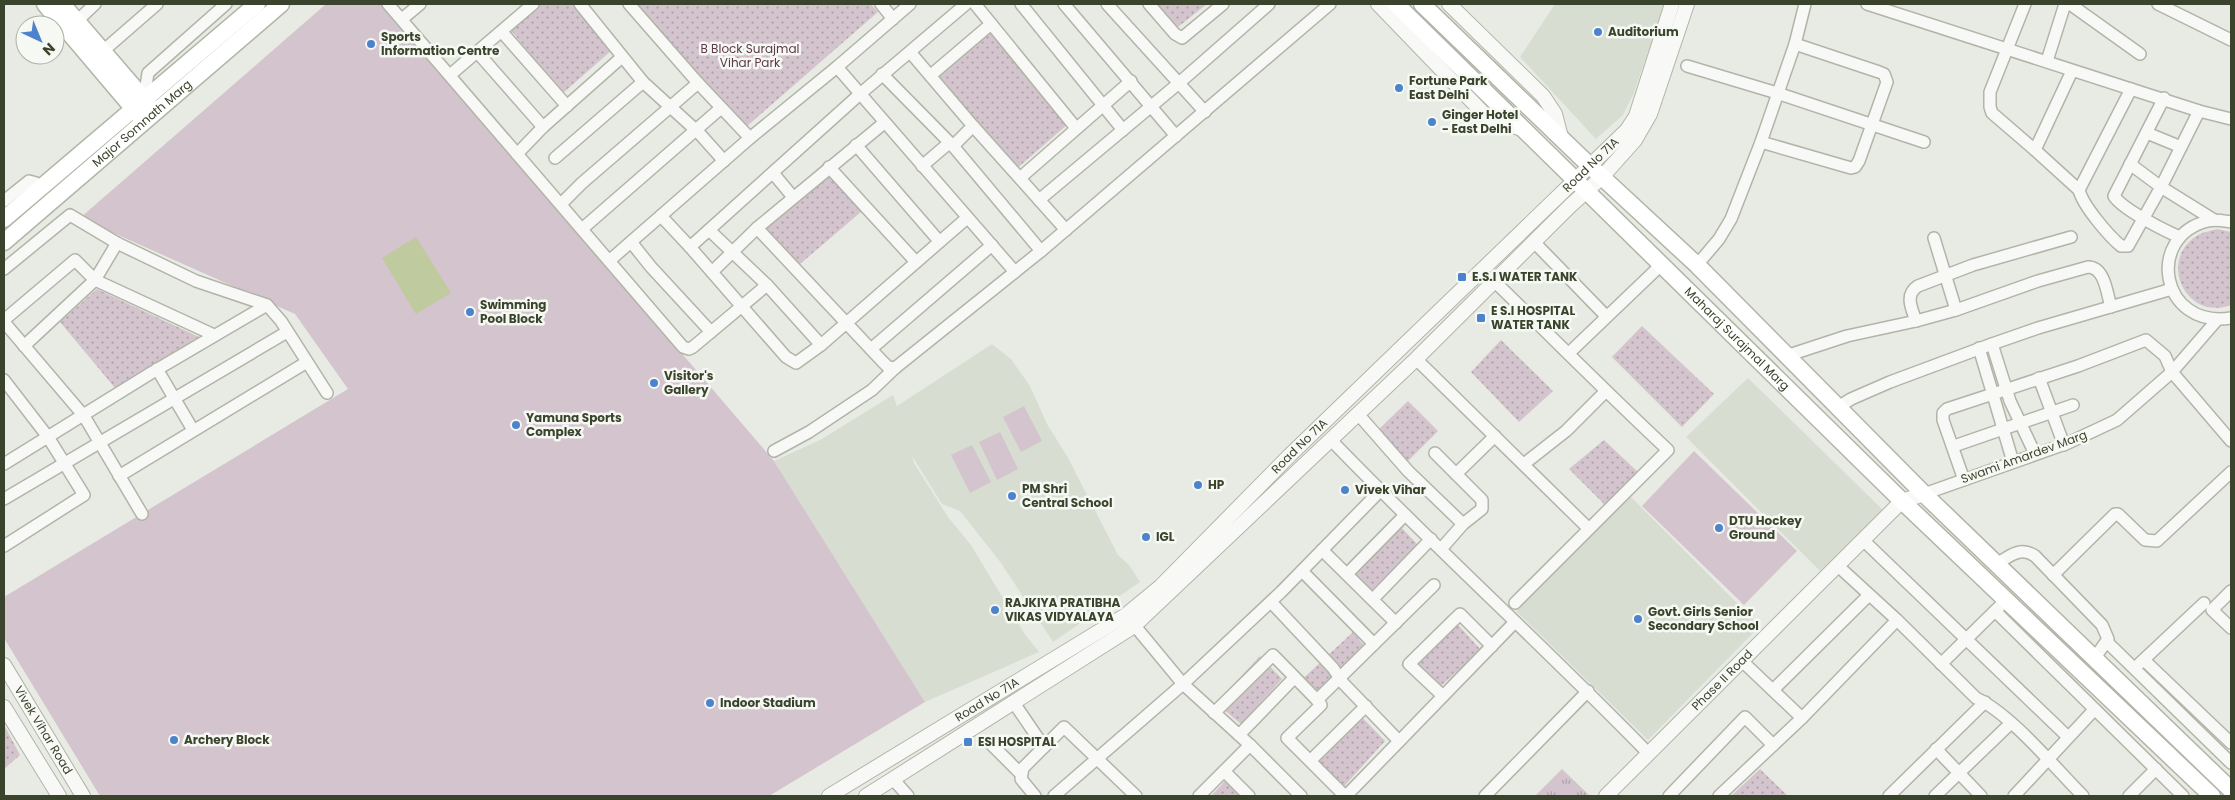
<svg xmlns="http://www.w3.org/2000/svg" width="2235" height="800" viewBox="0 0 2235 800" font-family="Poppins,sans-serif">
	<style>
		.built { fill: #d8ddd1 }
		.grass { fill: url(#grass-tufts) }
		.park { fill: url(#park-dots) }
		.pitch { fill: #d4c4cd }
		.water { fill: #c0ca9f }
		.lines { fill: none; stroke-linecap: round; stroke-linejoin: round }
		.minor-casing { stroke: #b0b5a8; stroke-width: 14 }
		.tertiary-casing { stroke: #b0b5a8; stroke-width: 16 }
		.secondary-casing { stroke: #b0b5a8; stroke-width: 19 }
		.minor { stroke: #f8f9f6; stroke-width: 11 }
		.tertiary { stroke: #f8f9f6; stroke-width: 14 }
		.secondary { stroke: #fff; stroke-width: 16 }
		.poi-dot { fill: #4c83cc; stroke: #f6f8f3; stroke-width: 2 }
		.labels { text-anchor: middle; stroke-width: 5; stroke-linejoin: round; paint-order: stroke }
		.poi-label { font-size: 12px; font-weight: bold; fill: #3a432b; stroke: #f6f8f3; text-anchor: start }
		.park-label { font-size: 12px; fill: #5e394a; stroke: #f6f8f3 }
		.street-label { font-size: 12px; fill: #3a432b; stroke: #f6f8f3 }
	</style>
	<defs>
		<pattern id="grass-tufts" width="24" height="20" patternUnits="userSpaceOnUse" patternTransform="scale(1.25)"><rect width="24" height="20" fill="#d4c4cd"/><path d="M3 7l-1-3M5 7V3M7 7l1-3M15 17l-1-3M17 17v-4M19 17l1-3" fill="none" stroke="#ada1a7"/></pattern>
		<pattern id="park-dots" width="8" height="8" patternUnits="userSpaceOnUse" patternTransform="scale(1.25)"><rect width="8" height="8" fill="#d4c4cd"/><path d="M2 2h.1M6 6h.1" fill="none" stroke="#ada1a7" stroke-width="1.8" stroke-linecap="round"/></pattern>
	</defs>
	<rect width="100%" height="100%" fill="#e8ebe3"/>
	<g class="built">
		<polygon points="1555,4 1665,4 1633,95 1623,115 1596,139 1520,57"/>
		<polygon points="992,344 1011,359 1030,386 1047,424 1067,456 1118,555 1129,565 1140,582 1053,642 1001,563 960,511 942,504 912,456 914,463 948,517 971,545 1024,633 1039,652 925,702 774,461 820,440 893,395 897,406"/>
		<polygon points="1748,378 1883,510 1820,571 1686,437"/>
		<polygon points="1627,493 1760,626 1648,740 1516,611"/>
	</g>
	<polygon class="grass" points="1562,769 1590,796 1535,796"/>
	<g class="park">
		<polygon points="528,4 575,4 613,49 562,94 506,24"/>
		<polygon points="637,4 871,4 878,12 746,127 700,77"/>
		<polygon points="1157,4 1207,4 1178,27"/>
		<polygon points="990,30 1068,124 1015,170 935,73"/>
		<polygon points="823,164 862,211 793,270 756,225"/>
		<path d="M2217,229L2231,232V305C2185,322 2157,259 2198,235C2203,232 2211,231 2217,229Z"/>
		<polygon points="97,289 199,337 115,388 60,322"/>
		<polygon points="1642,326 1714,394 1682,427 1612,357"/>
		<polygon points="1501,340 1553,391 1519,422 1471,372"/>
		<polygon points="1408,401 1438,431 1406,463 1376,432"/>
		<polygon points="1604,440 1640,474 1605,505 1569,469"/>
		<polygon points="1396,522 1418,545 1370,592 1348,569"/>
		<polygon points="1449,615 1481,650 1433,693 1401,665"/>
		<polygon points="1353,632 1365,647 1310,700 1295,686"/>
		<polygon points="1260,656 1282,679 1241,724 1216,703"/>
		<polygon points="1354,709 1385,741 1338,793 1305,760"/>
		<polygon points="4,725 20,755 4,769"/>
		<polygon points="1760,769 1788,796 1731,796"/>
		<polygon points="1227,779 1244,796 1211,796"/>
	</g>
	<g class="pitch">
		<polygon points="326,4 382,4 774,461 925,702 769,796 100,796 4,638 4,597 348,389 295,314 80,218"/>
		<polygon points="1024,406 1042,441 1021,452 1003,417"/>
		<polygon points="1000,432 1018,469 997,480 979,442"/>
		<polygon points="972,445 991,482 970,493 951,455"/>
		<polygon points="1694,451 1797,551 1744,605 1642,506"/>
	</g>
	<polygon class="water" points="416,237 451,293 416,314 382,258"/>
	<g class="lines">
		<g class="minor-casing">
			<g id="minor">
				<polyline points="388,4 683,347 689,349 693,347 767,285"/>
				<polyline points="580,4 643,82 699,133 724,161"/>
				<polyline points="629,4 698,83 750,138"/>
				<polyline points="881,4 893,19"/>
				<polyline points="975,4 1076,128"/>
				<polyline points="1021,4 1123,130"/>
				<polyline points="1064,4 1176,136"/>
				<polyline points="1107,4 1205,112"/>
				<polyline points="1149,4 1175,34 1182,38 1223,4"/>
				<polyline points="1867,4 2199,111 2231,119"/>
				<path d="M2025,4L1990,92V107L1992,113L2035,150L2079,190C2083,206 2109,236 2121,246H2128L2161,187L2199,111"/>
				<polyline points="2070,4 2140,54"/>
				<polyline points="2158,4 2231,40"/>
				<polyline points="402,19 420,4"/>
				<polyline points="77,21 95,4"/>
				<polyline points="502,32 567,106"/>
				<polyline points="103,51 157,4"/>
				<polyline points="910,52 973,126 1066,230"/>
				<polyline points="478,53 543,127"/>
				<polyline points="2047,61 2065,4"/>
				<polyline points="1687,66 1777,93 1924,142"/>
				<polyline points="837,67 1015,272"/>
				<polyline points="882,74 953,146 1041,251"/>
				<polyline points="450,75 533,4"/>
				<polyline points="931,75 991,24"/>
				<path d="M2164,98L2114,196C2122,209 2165,231 2180,237"/>
				<polyline points="144,99 148,73 226,4"/>
				<polyline points="2147,133 2181,147"/>
				<polyline points="1761,142 1851,168 1855,167 1859,161 1887,82 1884,74 1879,72 1795,44"/>
				<polyline points="856,145 939,241"/>
				<polyline points="953,146 973,126"/>
				<polyline points="2035,150 2072,71"/>
				<polyline points="517,154 543,127 622,57"/>
				<polyline points="555,158 643,82"/>
				<polyline points="2130,164 2161,187 2214,220"/>
				<polyline points="922,166 949,143"/>
				<polyline points="829,167 916,262"/>
				<polyline points="773,173 793,197"/>
				<polyline points="1020,178 1131,81"/>
				<polyline points="2079,190 2131,89"/>
				<polyline points="1039,200 1179,83 1269,4"/>
				<polyline points="4,201 29,181 36,183 40,188"/>
				<polyline points="561,204 582,183 698,83"/>
				<polyline points="661,216 690,247 786,357 796,363 821,345 967,218"/>
				<path d="M2231,222C2224,221 2216,219 2208,221C2145,236 2160,329 2231,318"/>
				<polyline points="757,228 882,361 888,367 895,368"/>
				<polyline points="582,229 721,108"/>
				<polyline points="709,230 767,285 821,345"/>
				<polyline points="1934,238 1956,310"/>
				<polyline points="631,242 651,267 711,332"/>
				<polyline points="1535,243 1606,316"/>
				<polyline points="690,247 860,94 966,4"/>
				<polyline points="609,261 750,138 837,67 910,4"/>
				<polyline points="1697,265 1719,239 1731,219 1761,142 1795,44 1805,4"/>
				<polyline points="4,269 70,215 117,243 196,281 267,305 281,321 327,393"/>
				<polyline points="712,272 757,228 884,123"/>
				<path d="M1495,282C1553,338 1609,395 1668,450L1515,603"/>
				<polyline points="4,320 75,260 95,280 214,335"/>
				<path d="M1916,321C1912,309 1904,295 1918,286L1973,265L2071,237"/>
				<polyline points="4,322 84,416 142,514"/>
				<polyline points="1992,344 2038,328 2172,289"/>
				<polyline points="24,346 95,280 117,243"/>
				<polyline points="1979,348 2013,462"/>
				<polyline points="871,349 992,245"/>
				<polyline points="1569,353 1661,265"/>
				<path d="M1786,356L1847,336L1916,321L1956,310L2038,281L2088,267C2105,267 2107,294 2111,307"/>
				<polyline points="1416,359 1588,528"/>
				<polyline points="157,369 193,430"/>
				<polyline points="2039,378 2064,445"/>
				<polyline points="4,380 48,437 84,495 4,546"/>
				<polyline points="1837,408 1851,399 1890,382 1992,344 2010,401 2035,454"/>
				<polyline points="1358,414 1408,471 1463,524"/>
				<path d="M1331,440C1434,547 1545,647 1649,754"/>
				<polyline points="1954,446 2073,405"/>
				<polyline points="774,451 809,432 872,390 895,368 1041,251 1330,4"/>
				<polyline points="1435,453 1482,500 1482,509 1463,524 1441,549"/>
				<polyline points="4,464 151,373 267,305"/>
				<polyline points="1524,464 1566,431 1605,392"/>
				<polyline points="1456,474 1495,436"/>
				<polyline points="119,476 307,362"/>
				<polyline points="1964,480 1943,420 1943,413 1947,409 2078,366 2146,340 2165,356 2172,372 2231,441"/>
				<polyline points="1924,494 2068,443 2117,420 2172,372 2217,320"/>
				<polyline points="4,499 287,332"/>
				<polyline points="1863,540 2068,737"/>
				<polyline points="1322,550 1396,623"/>
				<path d="M1997,564C2009,556 2021,546 2035,556L2102,625L2108,639L2094,659"/>
				<path d="M1838,566L1897,620L1976,698C2011,714 2055,768 2083,796"/>
				<polyline points="1302,571 1374,644"/>
				<polyline points="1347,574 1405,515"/>
				<polyline points="2053,575 2115,514 2118,514 2145,540 2157,541 2231,472"/>
				<polyline points="2231,591 2212,610 2231,628"/>
				<polyline points="1373,599 1431,539"/>
				<polyline points="1271,602 1333,668 1343,683 1399,741"/>
				<polyline points="1995,611 2183,796"/>
				<polyline points="1130,620 1183,684 1250,745 1301,796"/>
				<polyline points="2107,642 2231,763"/>
				<polyline points="2144,660 2231,743"/>
				<polyline points="1742,661 1802,718"/>
				<polyline points="1941,664 2000,606"/>
				<polyline points="2139,664 2204,603"/>
				<polyline points="1773,690 1869,595"/>
				<polyline points="1443,696 1409,664 1460,614 1492,646"/>
				<polyline points="1014,703 1044,747"/>
				<polyline points="1214,713 1273,655 1317,700"/>
				<polyline points="1239,735 1294,678"/>
				<polyline points="992,745 1021,774"/>
				<polyline points="1936,749 1981,796"/>
				<polyline points="1311,760 1366,706"/>
				<polyline points="1224,771 1249,796"/>
				<polyline points="893,779 908,796"/>
				<polyline points="1035,796 1021,779 1023,768 1064,727 1136,796"/>
				<polyline points="1054,796 1183,684 1281,592 1380,491"/>
				<polyline points="1199,796 1250,745"/>
				<polyline points="1345,796 1287,738 1321,705 1317,700 1434,585"/>
				<polyline points="1346,796 1515,622"/>
				<polyline points="1485,796 1588,691"/>
				<polyline points="1669,796 1745,717 1773,745"/>
				<polyline points="1719,796 1802,718 1897,620"/>
				<polyline points="1889,796 1985,702"/>
				<polyline points="1935,796 2011,723"/>
				<polyline points="2014,796 2094,710"/>
				<polyline points="2129,796 2156,769"/>
			</g>
		</g>
		<g class="tertiary-casing">
			<g id="tertiary">
				<polyline points="1378,4 1488,118 1495,122 1523,129"/>
				<polyline points="1449,4 1543,96 1555,114 1561,137"/>
				<path id="s1" d="M4,665L83,796"/>
				<polyline points="4,707 59,796"/>
				<path id="s2" d="M829,796L1126,615L1160,587L1290,455L1627,130L1636,116L1672,4"/>
				<polyline points="866,796 1134,626 1416,359 1570,206 1602,177 1635,140 1650,114 1687,4"/>
				<path id="s3" d="M1606,796L1902,501L1924,494"/>
			</g>
		</g>
		<g class="secondary-casing">
			<g id="secondary">
				<polyline points="45,4 139,115"/>
				<polyline points="62,4 150,106"/>
				<path id="s4" d="M1396,4L1902,501L2212,796"/>
				<polyline points="1422,4 1589,165 1697,265 1924,494 2231,790"/>
				<polyline points="4,219 257,4"/>
				<path id="s5" d="M4,242L281,4"/>
			</g>
		</g>
		<use href="#minor" class="minor"/>
		<use href="#tertiary" class="tertiary"/>
		<use href="#secondary" class="secondary"/>
	</g>
	<g class="poi-dot">
		<circle cx="1598" cy="32" r="5"/>
		<circle cx="371" cy="44" r="5"/>
		<circle cx="1399" cy="88" r="5"/>
		<circle cx="1432" cy="122" r="5"/>
		<rect x="1457" y="272" width="10" height="10" rx="2.5"/>
		<circle cx="470" cy="312" r="5"/>
		<rect x="1476" y="313" width="10" height="10" rx="2.5"/>
		<circle cx="654" cy="383" r="5"/>
		<circle cx="516" cy="425" r="5"/>
		<circle cx="1198" cy="485" r="5"/>
		<circle cx="1345" cy="490" r="5"/>
		<circle cx="1012" cy="496" r="5"/>
		<circle cx="1719" cy="528" r="5"/>
		<circle cx="1146" cy="537" r="5"/>
		<circle cx="995" cy="610" r="5"/>
		<circle cx="1638" cy="619" r="5"/>
		<circle cx="710" cy="703" r="5"/>
		<circle cx="174" cy="740" r="5"/>
		<rect x="963" y="737" width="10" height="10" rx="2.5"/>
	</g>
	<g class="labels">
		<g class="poi-label">
			<text x="1608" y="36">Auditorium</text>
			<text x="381" y="41">Sports<tspan x="381" dy="14">Information Centre</tspan></text>
			<text x="1409" y="85">Fortune Park<tspan x="1409" dy="14">East Delhi</tspan></text>
			<text x="1442" y="119">Ginger Hotel<tspan x="1442" dy="14">- East Delhi</tspan></text>
			<text x="1472" y="281">E.S.I WATER TANK</text>
			<text x="480" y="309">Swimming<tspan x="480" dy="14">Pool Block</tspan></text>
			<text x="1491" y="315">E S.I HOSPITAL<tspan x="1491" dy="14">WATER TANK</tspan></text>
			<text x="664" y="380">Visitor's<tspan x="664" dy="14">Gallery</tspan></text>
			<text x="526" y="422">Yamuna Sports<tspan x="526" dy="14">Complex</tspan></text>
			<text x="1208" y="489">HP</text>
			<text x="1022" y="493">PM Shri<tspan x="1022" dy="14">Central School</tspan></text>
			<text x="1355" y="494">Vivek Vihar</text>
			<text x="1729" y="525">DTU Hockey<tspan x="1729" dy="14">Ground</tspan></text>
			<text x="1156" y="541">IGL</text>
			<text x="1005" y="607">RAJKIYA PRATIBHA<tspan x="1005" dy="14">VIKAS VIDYALAYA</tspan></text>
			<text x="1648" y="616">Govt. Girls Senior<tspan x="1648" dy="14">Secondary School</tspan></text>
			<text x="720" y="707">Indoor Stadium</text>
			<text x="184" y="744">Archery Block</text>
			<text x="978" y="746">ESI HOSPITAL</text>
		</g>
		<g class="park-label">
			<text x="750" y="53">B Block Surajmal<tspan x="750" dy="14">Vihar Park</tspan></text>
		</g>
		<g class="street-label">
			<text dy="4" stroke="none"><textPath href="#s5" startOffset="182">Major Somnath Marg</textPath></text>
			<text dy="4" stroke="none"><textPath href="#s2" startOffset="995">Road No 71A</textPath></text>
			<text dy="4" stroke="none"><textPath href="#s4" startOffset="478">Maharaj Surajmal Marg</textPath></text>
			<text dy="4" stroke="none"><textPath href="#s2" startOffset="590">Road No 71A</textPath></text>
			<text transform="translate(2024 457) rotate(-20)" y="4">Swami Amardev Marg</text>
			<text dy="4" stroke="none"><textPath href="#s3" startOffset="164">Phase II Road</textPath></text>
			<text dy="4" stroke="none"><textPath href="#s2" startOffset="185">Road No 71A</textPath></text>
			<text dy="4" stroke="none"><textPath href="#s1" startOffset="76">Vivek Vihar Road</textPath></text>
		</g>
	</g>
	<rect width="2235" height="800" fill="none" stroke="#3a432b" stroke-width="10"/>
	<g transform="translate(40 40) rotate(136)"><circle r="24" fill="#f6f8f3" stroke="#abb0a3"/>
	<path d="M0-4L9 19L0 12L-9 19Z" fill="#4c83cc"/>
	<text y="-8" font-size="14" font-weight="bold" text-anchor="middle" fill="#3a432b">N</text>
	</g>
</svg>
